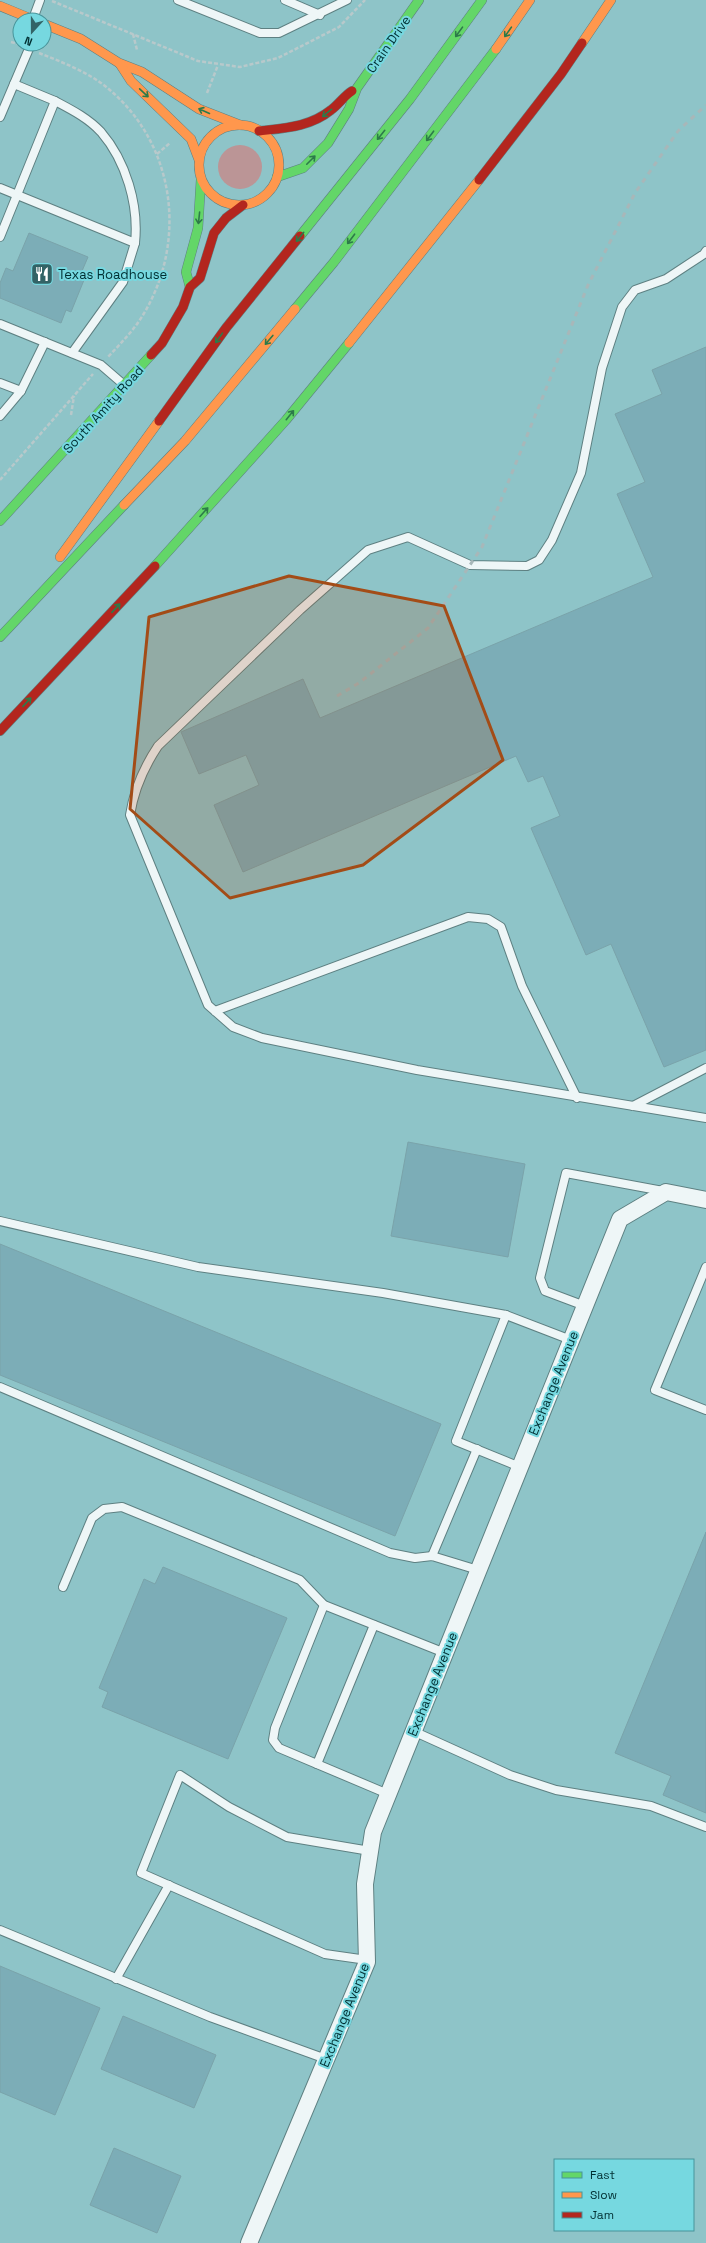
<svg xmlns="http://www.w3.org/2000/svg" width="706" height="2243" viewBox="0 0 706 2243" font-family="'Space Grotesk',sans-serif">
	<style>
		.green { fill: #bb9596 }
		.building { fill: #7cadb7; stroke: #7aa3aa }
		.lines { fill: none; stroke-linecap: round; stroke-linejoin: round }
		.lane-casing { stroke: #5e8082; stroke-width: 10 }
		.street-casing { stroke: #5e8082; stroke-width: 18 }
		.fast-casing { stroke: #5e8082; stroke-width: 10 }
		.slow-casing { stroke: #5e8082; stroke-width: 10 }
		.jam-casing { stroke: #5e8082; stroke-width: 10 }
		.path { stroke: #b8c9cb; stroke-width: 2.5; stroke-dasharray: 4 2; stroke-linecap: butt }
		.lane { stroke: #eef6f7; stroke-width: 8 }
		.street { stroke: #eef6f7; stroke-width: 16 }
		.fast { stroke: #63d668; stroke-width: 9 }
		.slow { stroke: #ff974d; stroke-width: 9 }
		.jam { stroke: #b3261e; stroke-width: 9 }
		.rail { stroke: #a8b7b9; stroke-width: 3; stroke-dasharray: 5 5; stroke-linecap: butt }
		.oneway { stroke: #2d7a4a }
		.marked { fill: #a34c17; fill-opacity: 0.2; stroke: #a34c17; stroke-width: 3; stroke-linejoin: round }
		.labels { text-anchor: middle; stroke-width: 4; stroke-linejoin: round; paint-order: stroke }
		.street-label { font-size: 13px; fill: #012f32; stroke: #76d8e0 }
		.poi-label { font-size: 13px; fill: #012f32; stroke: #76d8e0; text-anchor: start }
	</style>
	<rect width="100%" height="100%" fill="#8ec4c8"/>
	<circle class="green" cx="240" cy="167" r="22"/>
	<g class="building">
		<polygon points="29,233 88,257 79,278 84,280 71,312 66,310 61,323 0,298 0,283 6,268 13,271"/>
		<polygon points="706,347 706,1050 664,1067 611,944 586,955 531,828 560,816 543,776 528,782 516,756 243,872 214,805 259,785 246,755 199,774 181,732 303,679 320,718 653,577 617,494 645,482 615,414 662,394 652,370"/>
		<polygon points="408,1142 525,1164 508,1257 391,1236"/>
		<polygon points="0,1244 441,1424 395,1536 0,1375"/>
		<polygon points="706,1532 706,1813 663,1795 671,1776 615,1753"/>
		<polygon points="163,1567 287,1618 228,1759 102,1707 108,1692 99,1688 144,1579 155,1584"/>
		<polygon points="0,1966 100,2008 55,2115 0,2092"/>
		<polygon points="123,2016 216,2055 194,2108 101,2069"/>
		<polygon points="114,2148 181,2176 157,2233 90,2205"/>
	</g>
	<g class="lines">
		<g class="lane-casing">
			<g id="lane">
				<polyline points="178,0 260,33 279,33 347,0"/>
				<polyline points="285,0 320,15"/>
				<polyline points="33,19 40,0"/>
				<polyline points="0,117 31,44"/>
				<path d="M0,188L135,243C139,205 126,161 101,132C88,118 72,110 55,101"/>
				<polyline points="0,237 55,101 14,84"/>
				<path d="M706,251L704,254L666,279L635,290L622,307L602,368L581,473L552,540L539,560L527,566L470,565L408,537L368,550L300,610L158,746C144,767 134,790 130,815L208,1005L233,1027L262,1038L417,1070L706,1118"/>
				<polyline points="0,324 101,365 123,384"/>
				<polyline points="72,353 123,282 135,243"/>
				<polyline points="0,383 21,391"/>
				<polyline points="0,416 21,391 45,342"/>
				<polyline points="215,1011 468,917 488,919 501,927 522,986 577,1098"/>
				<polyline points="633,1106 706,1068"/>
				<polyline points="0,1221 198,1267 383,1293 506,1315 571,1340"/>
				<polyline points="706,1267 655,1390 706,1410"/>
				<polyline points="585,1306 545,1291 540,1278 566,1173 663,1191"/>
				<polyline points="506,1315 456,1441 520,1467"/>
				<polyline points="0,1387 390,1553 415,1558 432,1556 478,1570"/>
				<polyline points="432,1556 477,1449"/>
				<polyline points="63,1587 92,1518 104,1509 122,1507 300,1580 324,1605 445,1653"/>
				<polyline points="324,1605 275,1728 273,1740 279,1748 388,1794"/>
				<polyline points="413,1731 510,1775 556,1790 651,1806 706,1827"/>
				<polyline points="317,1764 374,1625"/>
				<polyline points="0,1930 210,2017 326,2059"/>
				<polyline points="367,1960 325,1954 141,1873 180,1775 229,1807 287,1837 370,1851"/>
				<polyline points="116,1979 169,1885"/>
			</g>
		</g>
		<g class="street-casing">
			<polyline id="street" points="249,2243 367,1962 365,1884 373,1832 620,1219 666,1192 706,1200"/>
		</g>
		<g class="fast-casing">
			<g id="fast">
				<polyline points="277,177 303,168 328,143 349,109 357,88 419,0"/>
				<polyline points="300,236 410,99 482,0"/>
				<polyline points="190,287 186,272 198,228 201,179"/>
				<polyline points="295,309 334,262 496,49"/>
				<polyline points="0,521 151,355"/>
				<polyline points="155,566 286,420 349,343"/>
				<polyline points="0,637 124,505"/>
			</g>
		</g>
		<g class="slow-casing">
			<g id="slow">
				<polyline points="0,6 34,20"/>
				<polyline points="44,24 81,39 119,63 142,72 199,109 240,125"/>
				<polyline points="582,43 611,0"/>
				<polyline points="496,49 530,0"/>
				<polyline points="120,64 131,81 191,139 199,160"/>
				<circle cx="239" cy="165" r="40"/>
				<polyline points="349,343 479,180"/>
				<polyline points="124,505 185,441 295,309"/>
				<polyline points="60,557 159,421"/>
			</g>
		</g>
		<g class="jam-casing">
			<g id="jam">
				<path d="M259,131C285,128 310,127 331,110C339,104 344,96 352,91"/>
				<polyline points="479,180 561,74 582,43"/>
				<polyline points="151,355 162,343 183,307 190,287 200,278 214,233 226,218 243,205"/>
				<polyline points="159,421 226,328 300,236"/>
				<polyline points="0,731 155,566"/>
			</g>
		</g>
		<g class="path">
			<polyline points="52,1 198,61 240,67 278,58 339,27 365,0"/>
			<polyline points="133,34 137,50"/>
			<polyline points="11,42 18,44"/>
			<path d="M39,53C64,63 91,73 111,91C176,147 187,243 143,315C134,330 121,343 108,357"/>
			<polyline points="207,93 218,65"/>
			<polyline points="157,154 170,143"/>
			<polyline points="71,415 74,396"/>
			<polyline points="0,480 93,374"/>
		</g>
		<use href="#lane" class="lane"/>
		<use href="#street" class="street"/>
		<use href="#fast" class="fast"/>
		<use href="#slow" class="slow"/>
		<use href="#jam" class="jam"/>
		<polyline class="rail" points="337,696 359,683 428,628 482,547 588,285 635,193 678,131 706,105"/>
	</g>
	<defs><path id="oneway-shaft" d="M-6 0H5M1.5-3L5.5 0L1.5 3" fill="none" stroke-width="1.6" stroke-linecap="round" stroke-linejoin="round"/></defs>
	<g class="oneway">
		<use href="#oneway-shaft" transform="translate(459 32) rotate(126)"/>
		<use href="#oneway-shaft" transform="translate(508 32) rotate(125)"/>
		<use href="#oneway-shaft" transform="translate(144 93) rotate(43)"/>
		<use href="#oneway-shaft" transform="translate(204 111) rotate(-156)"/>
		<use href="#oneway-shaft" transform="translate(327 113) rotate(141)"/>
		<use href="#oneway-shaft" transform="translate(381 135) rotate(129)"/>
		<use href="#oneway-shaft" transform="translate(430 136) rotate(127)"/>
		<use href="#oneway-shaft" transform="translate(311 160) rotate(-45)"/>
		<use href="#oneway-shaft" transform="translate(199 218) rotate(96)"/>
		<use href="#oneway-shaft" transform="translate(300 237) rotate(129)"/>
		<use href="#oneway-shaft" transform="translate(351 239) rotate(127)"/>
		<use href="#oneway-shaft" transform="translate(219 338) rotate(126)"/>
		<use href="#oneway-shaft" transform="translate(269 340) rotate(130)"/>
		<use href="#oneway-shaft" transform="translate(290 415) rotate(-51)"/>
		<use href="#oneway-shaft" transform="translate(204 512) rotate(-48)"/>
		<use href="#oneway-shaft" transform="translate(116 608) rotate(-47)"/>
		<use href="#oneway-shaft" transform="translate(27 702) rotate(-47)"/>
	</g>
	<path class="marked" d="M289,576L444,606L503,760L363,865L230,898L130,809L149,617Z"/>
	<defs>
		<g id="restaurant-square" transform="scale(1.15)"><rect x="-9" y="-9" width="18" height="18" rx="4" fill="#326366" stroke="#76d8e0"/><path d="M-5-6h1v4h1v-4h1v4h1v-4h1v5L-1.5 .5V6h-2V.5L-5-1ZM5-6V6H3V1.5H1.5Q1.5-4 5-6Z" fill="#fff"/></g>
	</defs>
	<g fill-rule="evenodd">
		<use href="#restaurant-square" x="42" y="274"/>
	</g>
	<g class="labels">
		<g class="street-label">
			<text transform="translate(388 44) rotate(-55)" y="5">Crain Drive</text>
			<text transform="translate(103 409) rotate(-48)" y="5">South Amity Road</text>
			<text transform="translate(553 1383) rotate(-68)" y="5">Exchange Avenue</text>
			<text transform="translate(432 1684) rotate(-68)" y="5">Exchange Avenue</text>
			<text transform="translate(344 2015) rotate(-68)" y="5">Exchange Avenue</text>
		</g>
		<g class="poi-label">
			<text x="58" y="279">Texas Roadhouse</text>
		</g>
	</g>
	<rect x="554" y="2159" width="140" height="72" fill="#76d8e0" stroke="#47949a"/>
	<rect x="562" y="2172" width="20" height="6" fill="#63d668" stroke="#47949a"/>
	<text x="590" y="2179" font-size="12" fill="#012f32">Fast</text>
	<rect x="562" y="2192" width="20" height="6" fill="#ff974d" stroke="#47949a"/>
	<text x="590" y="2199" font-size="12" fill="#012f32">Slow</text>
	<rect x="562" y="2212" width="20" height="6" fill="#b3261e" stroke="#47949a"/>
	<text x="590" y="2219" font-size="12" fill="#012f32">Jam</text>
	<g transform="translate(32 32) rotate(201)"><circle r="19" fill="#76d8e0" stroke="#47949a"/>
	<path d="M0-3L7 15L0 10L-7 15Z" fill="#326366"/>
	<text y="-6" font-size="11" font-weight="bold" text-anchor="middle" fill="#012f32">N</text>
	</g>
</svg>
